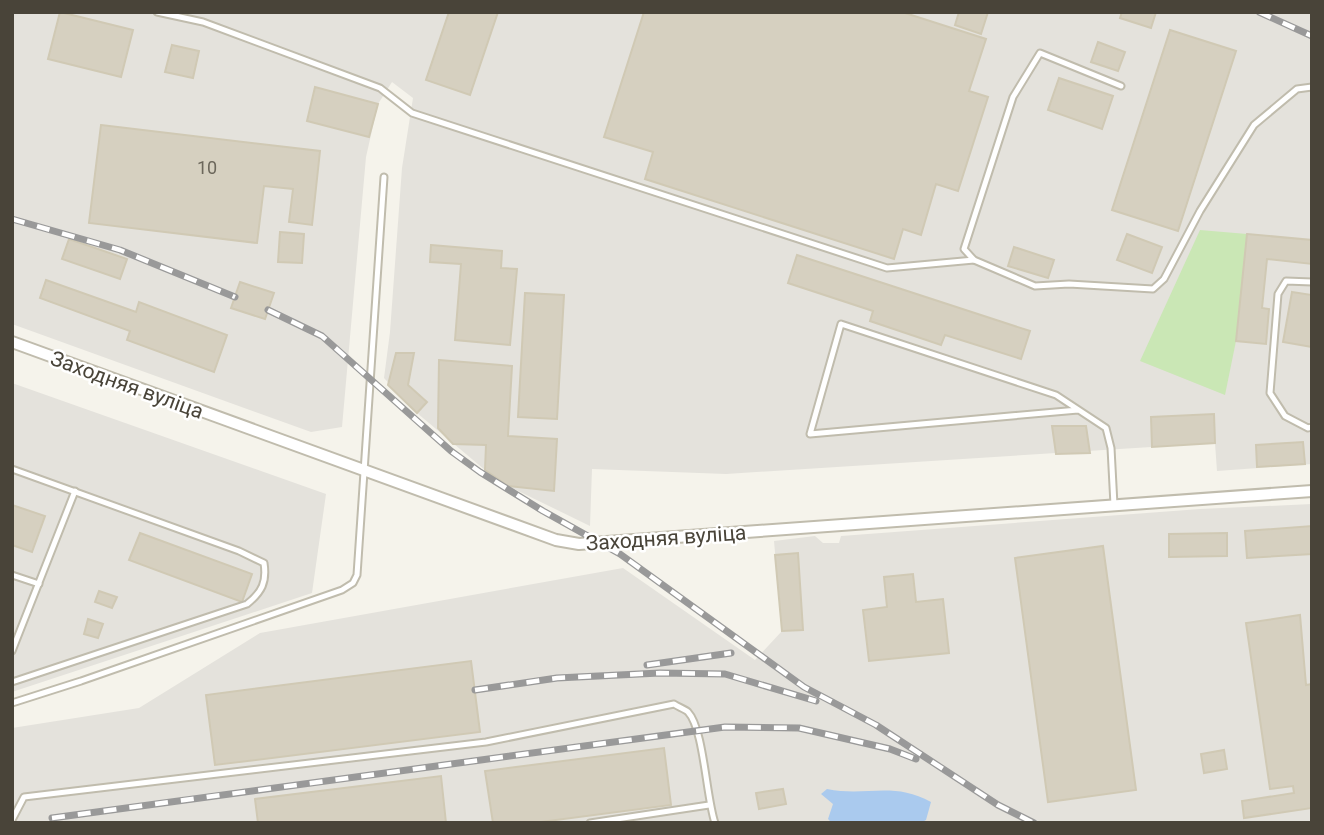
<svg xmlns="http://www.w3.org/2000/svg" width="1324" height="835" viewBox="0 0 1324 835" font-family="Roboto,sans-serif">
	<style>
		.industrial { fill: #e4e2dc }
		.green { fill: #cae7b5 }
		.water { fill: #aacaee }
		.building { fill: #d6d0c0; stroke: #d0c9b4; stroke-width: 2 }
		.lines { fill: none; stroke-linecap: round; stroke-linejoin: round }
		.lane-casing { stroke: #c0bcad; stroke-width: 9 }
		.street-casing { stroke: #c0bcad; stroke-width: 14 }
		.lane { stroke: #fff; stroke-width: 5 }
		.street { stroke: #fff; stroke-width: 10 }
		.rail-casing { stroke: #999; stroke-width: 7 }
		.rail { stroke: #fff; stroke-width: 4.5; stroke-dasharray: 13; stroke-linecap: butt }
		.labels { text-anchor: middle; stroke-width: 5; stroke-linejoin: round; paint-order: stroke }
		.number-label { font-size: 18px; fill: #6c675b }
		.street-label { font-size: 21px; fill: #494439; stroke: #fff }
	</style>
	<rect width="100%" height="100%" fill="#f5f3eb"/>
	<g class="industrial">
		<polygon points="12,12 1312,12 1312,464 1217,471 1215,443 726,474 592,469 590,526 508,486 485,470 417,413 384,378 390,332 402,168 413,98 392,82 378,104 366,157 342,427 311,432 12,324"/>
		<polygon points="12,383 326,494 312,593 12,692"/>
		<polygon points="1312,504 1312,823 12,823 12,728 139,708 260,633 623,568 755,660 782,631 774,541 815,536 823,543 839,543 841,536 1200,509"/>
	</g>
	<polygon class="green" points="1200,230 1247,234 1236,341 1225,395 1140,361"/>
	<path class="water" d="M827,789C866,797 893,781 931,802L926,820L920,823H832L828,819L833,804L821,794Z"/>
	<g class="building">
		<polygon points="60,12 133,30 121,77 48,59"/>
		<polygon points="449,12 498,12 470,95 426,80"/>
		<polygon points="644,12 902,12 986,39 969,91 988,97 958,191 936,184 921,235 903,229 894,259 645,179 653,152 604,137"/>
		<polygon points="959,12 988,12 981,34 955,25"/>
		<polygon points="1122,12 1156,12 1151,28 1120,18"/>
		<polygon points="1170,30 1236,51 1178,231 1112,210"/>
		<polygon points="1098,42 1125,52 1118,71 1091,62"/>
		<polygon points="172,45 199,51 193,78 165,72"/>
		<polygon points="1059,78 1113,96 1102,129 1048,110"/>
		<polygon points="315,87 378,104 369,137 307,121"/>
		<polygon points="101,125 320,151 312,225 289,222 293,189 264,186 257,243 89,223"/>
		<polygon points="280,232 304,234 302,263 278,262"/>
		<polygon points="1127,234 1162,247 1152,273 1117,260"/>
		<polygon points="1247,234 1312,240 1312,264 1267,259 1262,308 1269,309 1266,344 1236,341"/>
		<polygon points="69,239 127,259 120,279 62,259"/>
		<polygon points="431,245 502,251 501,268 517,269 510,345 455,340 461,264 430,262"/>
		<polygon points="1014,247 1054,260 1048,278 1008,266"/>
		<polygon points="797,255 1030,331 1021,359 945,335 941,345 870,321 873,311 788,283"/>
		<polygon points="46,280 136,312 139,302 227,335 214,372 127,340 130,331 40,298"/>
		<polygon points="240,282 274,293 265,319 231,308"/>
		<polygon points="1292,292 1312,295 1312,347 1283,342"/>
		<polygon points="525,293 564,295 557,419 518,417"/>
		<polygon points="396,353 414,353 408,385 427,402 417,413 388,385"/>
		<polygon points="439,360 512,366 508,436 557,439 554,491 508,486 485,470 486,445 453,444 438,428"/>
		<polygon points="1214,414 1215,443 1152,447 1151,417"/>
		<polygon points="1052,426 1086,426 1090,453 1056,454"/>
		<polygon points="1303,442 1305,464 1257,467 1256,445"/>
		<polygon points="12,505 45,516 32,552 12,545"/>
		<polygon points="1312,526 1312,554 1247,558 1245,531"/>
		<polygon points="140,533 252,574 242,602 129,560"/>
		<polygon points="1227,533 1227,556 1169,557 1169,534"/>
		<polygon points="1103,546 1136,790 1048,802 1015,558"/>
		<polygon points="798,553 803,630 782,631 775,555"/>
		<polygon points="913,574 916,602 943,599 949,653 869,661 863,610 887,607 884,577"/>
		<polygon points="99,591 117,597 112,608 95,602"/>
		<polygon points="1300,615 1306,685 1312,684 1312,808 1244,818 1242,801 1294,793 1293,786 1270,789 1246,623"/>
		<polygon points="88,619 103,624 98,638 84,634"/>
		<polygon points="471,661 480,732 215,765 206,695"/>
		<polygon points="664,748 671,805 533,823 493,823 485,771"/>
		<polygon points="1224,750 1227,769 1204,773 1201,754"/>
		<polygon points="441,776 446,823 258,823 255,799"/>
		<polygon points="783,789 786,804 759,809 756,793"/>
	</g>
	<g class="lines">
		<g class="lane-casing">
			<g id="lane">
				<polyline points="157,12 203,22 380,88 412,113 887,268 974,260"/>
				<polyline points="1121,86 1040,53 1013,97 964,249 974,260 1035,286 1069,284 1153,289 1164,279 1200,211 1254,125 1297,89 1312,87"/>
				<polyline points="1312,282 1286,281 1278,294 1270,393 1285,416 1308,428 1312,427"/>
				<polyline points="1078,410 810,434 841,324 1056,395 1106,428 1111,448 1114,505"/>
				<path d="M12,469L239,551L264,563C267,582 262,592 247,604L12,682"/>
				<polyline points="12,575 39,584"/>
				<polyline points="12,651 75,491"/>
				<polyline points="12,703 81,681 342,590 353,583 357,575 384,177"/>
				<path d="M12,820L24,797L486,742L674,704C678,707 685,709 688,712C704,729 706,797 715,823"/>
				<polyline points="590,823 709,805"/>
			</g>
		</g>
		<g class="street-casing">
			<polyline id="street" points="12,342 556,540 579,544 1312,491"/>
		</g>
		<use href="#lane" class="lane"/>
		<use href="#street" class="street"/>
		<g class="rail-casing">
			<g id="rail">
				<polyline points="1259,12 1312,36"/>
				<polyline points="12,219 120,250 235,297"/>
				<polyline points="268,310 322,336 451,451 480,472 543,511 620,554 804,687 876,725 998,805 1034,823"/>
				<polyline points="647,665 731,653"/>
				<polyline points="475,690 557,678 660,673 725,674 816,701"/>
				<polyline points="52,818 725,727 799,728 890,749 916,759"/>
			</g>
		</g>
		<use href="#rail" class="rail"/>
	</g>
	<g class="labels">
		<g class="number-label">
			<text x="207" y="174">10</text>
		</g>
		<g class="street-label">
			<text transform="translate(127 385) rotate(20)" y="7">Заходняя вуліца</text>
			<text transform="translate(666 538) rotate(-4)" y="7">Заходняя вуліца</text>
		</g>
	</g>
	<rect width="1324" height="835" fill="none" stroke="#494439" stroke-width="28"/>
</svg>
